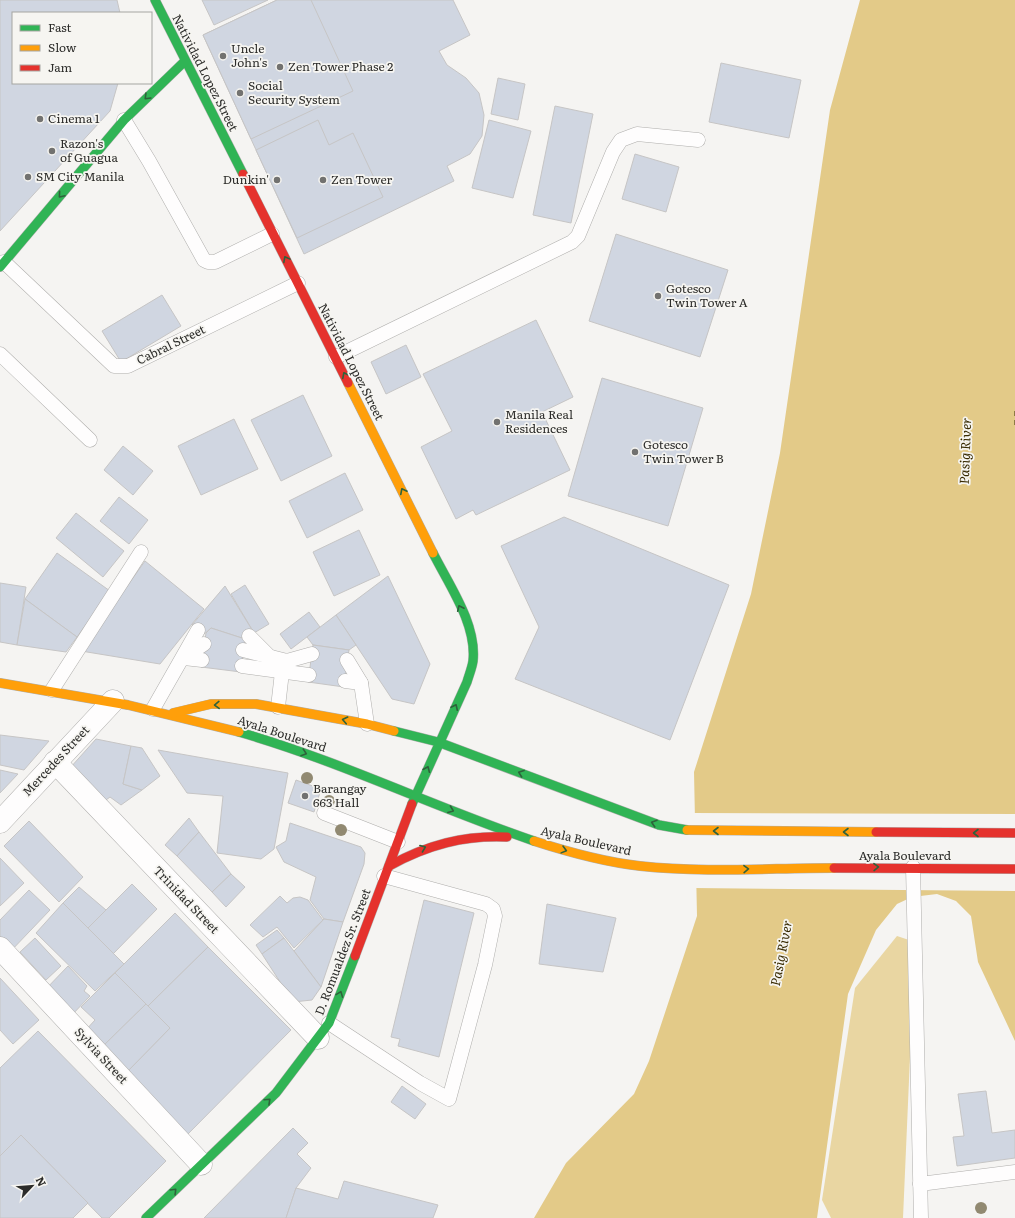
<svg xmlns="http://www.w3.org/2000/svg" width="1015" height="1218" viewBox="0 0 1015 1218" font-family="Literata,serif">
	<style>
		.forest { fill: #e9d6a2 }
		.water { fill: #e3ca88 }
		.pier { fill: #f5f4f2 }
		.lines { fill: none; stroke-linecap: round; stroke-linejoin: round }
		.ferry { stroke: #382a00; stroke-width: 1; stroke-dasharray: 5 4; stroke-linecap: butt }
		.building { fill: #d0d6e1; stroke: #c6c5c5 }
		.lane-casing { stroke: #afaeac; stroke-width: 15 }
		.street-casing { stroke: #afaeac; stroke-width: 23 }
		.fast-casing { stroke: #afaeac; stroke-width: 10 }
		.slow-casing { stroke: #afaeac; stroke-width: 10 }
		.jam-casing { stroke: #afaeac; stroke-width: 10 }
		.lane { stroke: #fefdfd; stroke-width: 14 }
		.street { stroke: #fefdfd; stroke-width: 22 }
		.fast { stroke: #30b455; stroke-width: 9 }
		.slow { stroke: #ff9f0a; stroke-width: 9 }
		.jam { stroke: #e5322d; stroke-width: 9 }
		.tree { fill: #918971 }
		.oneway { stroke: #2e623b }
		.poi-dot { fill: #727270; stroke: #f6f5f1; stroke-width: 1.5 }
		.labels { text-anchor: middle; stroke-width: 3.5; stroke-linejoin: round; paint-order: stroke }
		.poi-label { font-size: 12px; fill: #2c2c2a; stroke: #f6f5f1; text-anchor: start }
		.street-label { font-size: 12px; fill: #2c2c2a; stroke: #f6f5f1 }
		.water-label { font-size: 13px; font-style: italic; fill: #382a00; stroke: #f6f5f1 }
	</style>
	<rect width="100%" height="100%" fill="#f5f4f2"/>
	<polygon class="forest" points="897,936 915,942 903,1218 831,1218 822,1200 855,988"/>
	<polygon class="water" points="860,0 1015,0 1015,1041 978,962 971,916 956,901 937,894 912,897 897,904 876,930 848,994 817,1218 534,1218 566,1163 634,1094 649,1061 697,916 694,772 751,594 780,453 830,110"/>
	<polygon class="pier" points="692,813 1015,814 1015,891 694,888"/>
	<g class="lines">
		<polyline class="ferry" points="1015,411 1015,428"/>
	</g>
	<g class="building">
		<polygon points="0,0 117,0 120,13 13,13 13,83 118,83 110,111 0,231"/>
		<polygon points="202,0 268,0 214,25"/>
		<polygon points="277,0 453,0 470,35 439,51 447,65 466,78 479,93 484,115 482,136 470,154 447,166 454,181 304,254 203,35"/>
		<polygon points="277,0 311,0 353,91 251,139 203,35"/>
		<polygon points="721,63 801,80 789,138 709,122"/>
		<polygon points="498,78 525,84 518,120 491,114"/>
		<polygon points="555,106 593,114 571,223 533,215"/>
		<polygon points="318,120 329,145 353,133 383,197 297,238 256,150"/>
		<polygon points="489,120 531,131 513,198 472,188"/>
		<polygon points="635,154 679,167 666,212 622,199"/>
		<polygon points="616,234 728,270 700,357 589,321"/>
		<polygon points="162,295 181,326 121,362 102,331"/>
		<polygon points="536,320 573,397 542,412 570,470 476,515 473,510 456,519 421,447 452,431 423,374"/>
		<polygon points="406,345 421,377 386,394 371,362"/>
		<polygon points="602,378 703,408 668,526 568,496"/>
		<polygon points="303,395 332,456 281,481 251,420"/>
		<polygon points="234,419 258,469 201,495 178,446"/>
		<polygon points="123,446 153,471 133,495 104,470"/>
		<polygon points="345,473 363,510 307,538 289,501"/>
		<polygon points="119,497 148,520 129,544 100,521"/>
		<polygon points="76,513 124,551 103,577 56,538"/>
		<polygon points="564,517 729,585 670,740 515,679 539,627 501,546"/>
		<polygon points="359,530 380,575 334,596 313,552"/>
		<polygon points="57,553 110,591 77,637 25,599"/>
		<polygon points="145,561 204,609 160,664 81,651"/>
		<polygon points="388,576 430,664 414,704 392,699 336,615"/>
		<polygon points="0,583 26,587 17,645 0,642"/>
		<polygon points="245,585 269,624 254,633 231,594"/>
		<polygon points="225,586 254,633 245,639 211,628 203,635 192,625"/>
		<polygon points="25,599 77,637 66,652 17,645"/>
		<polygon points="309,612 320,627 291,649 280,634"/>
		<polygon points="336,615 356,645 349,650 313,645 307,637"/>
		<polygon points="211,628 245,639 241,672 201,667 206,633"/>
		<polygon points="313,645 349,650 344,687 308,682"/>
		<polygon points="0,735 49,741 24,770 0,765"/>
		<polygon points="96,739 131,746 123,784 142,790 121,805 110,797 102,803 70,768"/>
		<polygon points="131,746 142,748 160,776 142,790 123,784"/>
		<polygon points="158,750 288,773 274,849 261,859 217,853 223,796 187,793"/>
		<polygon points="0,770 18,774 0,793"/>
		<polygon points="296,780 321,789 314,812 288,803"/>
		<polygon points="189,818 199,832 177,856 165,845"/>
		<polygon points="29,821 83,877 59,902 4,846"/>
		<polygon points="290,823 361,847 365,853 364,864 343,922 324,919 310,900 316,877 284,862 276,847 286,841"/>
		<polygon points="199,832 231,874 212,892 177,856"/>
		<polygon points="0,858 24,883 0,906"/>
		<polygon points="231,874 245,887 226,907 212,892"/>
		<polygon points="132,884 157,909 113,954 88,928"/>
		<polygon points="79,887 106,910 88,928 63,903"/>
		<polygon points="29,890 50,910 8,954 0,947 0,920"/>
		<polygon points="280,896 287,903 293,898 300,897 308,900 323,920 294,948 277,927 263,937 250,925"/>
		<polygon points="424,900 474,913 439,1057 398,1046 400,1039 391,1037"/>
		<polygon points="63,903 124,964 95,991 36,933"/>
		<polygon points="547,904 616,918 603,972 539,964"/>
		<polygon points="175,913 208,947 148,1006 115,973"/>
		<polygon points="324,919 343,922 321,987 294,951"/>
		<polygon points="277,930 284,938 262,954 256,945"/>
		<polygon points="35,938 61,966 46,980 20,952"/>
		<polygon points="284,938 321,987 312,1000 293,1002 262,954"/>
		<polygon points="208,947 291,1030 186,1136 125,1074 170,1028 148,1006"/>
		<polygon points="68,966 87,986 84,991 90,996 70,1017 44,991"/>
		<polygon points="115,973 146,1004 100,1049 84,1032 95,1020 81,1007"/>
		<polygon points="0,978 39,1020 13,1044 0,1030"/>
		<polygon points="146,1004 170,1028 125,1074 100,1049"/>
		<polygon points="38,1031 166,1161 109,1218 102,1218 21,1135 0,1156 0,1068"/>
		<polygon points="402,1086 426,1104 415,1119 391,1102"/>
		<polygon points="986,1091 992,1133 1015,1130 1015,1158 957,1166 953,1137 964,1136 958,1094"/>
		<polygon points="293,1128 308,1143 297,1154 311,1168 296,1188 286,1218 204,1218"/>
		<polygon points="21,1135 88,1203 73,1218 0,1218 0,1156"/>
		<polygon points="344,1181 438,1205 433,1218 286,1218 296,1188 338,1199"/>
	</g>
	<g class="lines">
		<g class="lane-casing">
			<g id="lane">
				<polyline points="124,120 149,161 204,260 208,262 215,262 272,234"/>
				<polyline points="4,262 114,366 128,366 298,283"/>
				<polyline points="0,354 90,440"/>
				<polyline points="336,357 572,242 578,236 613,152 621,140 637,134 698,140"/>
				<polyline points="249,636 269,656"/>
				<polyline points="243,650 287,661 312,654"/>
				<polyline points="186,656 204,644"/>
				<polyline points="184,658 202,660"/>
				<polyline points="347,660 361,683 367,724"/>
				<polyline points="242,666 309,675"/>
				<polyline points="345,681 361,683"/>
				<polyline points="52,690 141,552"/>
				<polyline points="278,707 282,672 285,664"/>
				<polyline points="153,709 198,630"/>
				<polyline points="324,813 398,842"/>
				<polyline points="913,867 921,1218"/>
				<polyline points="329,1023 420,1083 449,1099 485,965 495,916 493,909 486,904 384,876"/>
				<polyline points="920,1184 1015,1172"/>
			</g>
		</g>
		<g class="street-casing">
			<g id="street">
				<polyline points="55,762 318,1038"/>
				<polyline points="0,822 113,701"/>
				<polyline points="0,948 201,1164"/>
			</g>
		</g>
		<g class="fast-casing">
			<g id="fast">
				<polyline points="155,0 243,174"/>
				<polyline points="0,267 124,120 185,61"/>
				<polyline points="394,731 438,742 659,825 687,830"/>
				<path d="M239,732C340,761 434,807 534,841"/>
				<path d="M412,804L467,682C469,675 472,668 473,661C477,624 449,585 433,553"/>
				<polyline points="146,1218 276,1093 329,1023 355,956"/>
			</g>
		</g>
		<g class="slow-casing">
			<g id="slow">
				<polyline points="348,383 433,553"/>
				<polyline points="0,683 128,705 239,732"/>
				<polyline points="173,713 211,704 256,704 367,724 394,731"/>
				<polyline points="687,830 876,832"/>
				<path d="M534,841C568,852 604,862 640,866C704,873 769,868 834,868"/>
			</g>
		</g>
		<g class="jam-casing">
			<g id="jam">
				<polyline points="243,174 348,383"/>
				<polyline points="876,832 1015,833"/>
				<path d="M389,866C427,845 464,835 507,837"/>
				<polyline points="834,868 1015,869"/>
				<polyline points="355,956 412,804"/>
			</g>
		</g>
		<use href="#lane" class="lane"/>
		<use href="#street" class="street"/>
		<use href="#fast" class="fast"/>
		<use href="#slow" class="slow"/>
		<use href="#jam" class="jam"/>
	</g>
	<g class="tree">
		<circle cx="307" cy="778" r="6"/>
		<circle cx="329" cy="801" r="6"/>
		<circle cx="341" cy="830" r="6"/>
		<circle cx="981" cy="1208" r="6"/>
	</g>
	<defs><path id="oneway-chevron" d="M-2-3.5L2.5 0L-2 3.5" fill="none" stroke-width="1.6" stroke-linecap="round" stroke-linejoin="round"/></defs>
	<g class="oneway">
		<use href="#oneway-chevron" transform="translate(147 97) rotate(135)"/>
		<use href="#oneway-chevron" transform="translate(61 195) rotate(130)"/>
		<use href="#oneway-chevron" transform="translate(286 259) rotate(-118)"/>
		<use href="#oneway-chevron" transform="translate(345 375) rotate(-117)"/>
		<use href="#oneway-chevron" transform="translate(403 491) rotate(-117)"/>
		<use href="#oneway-chevron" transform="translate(460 608) rotate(-115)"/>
		<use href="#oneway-chevron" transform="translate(217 705) rotate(178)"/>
		<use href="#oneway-chevron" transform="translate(455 707) rotate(-65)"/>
		<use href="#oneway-chevron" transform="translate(345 720) rotate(-168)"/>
		<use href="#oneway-chevron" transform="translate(304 753) rotate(19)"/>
		<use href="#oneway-chevron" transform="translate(427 769) rotate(-67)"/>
		<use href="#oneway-chevron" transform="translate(521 773) rotate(-160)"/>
		<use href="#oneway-chevron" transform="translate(451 810) rotate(21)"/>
		<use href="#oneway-chevron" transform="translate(654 823) rotate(-162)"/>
		<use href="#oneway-chevron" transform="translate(716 831) rotate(-180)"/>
		<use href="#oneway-chevron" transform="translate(846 832) rotate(-180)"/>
		<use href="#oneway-chevron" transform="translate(976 833) rotate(-180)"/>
		<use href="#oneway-chevron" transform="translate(423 848) rotate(-21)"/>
		<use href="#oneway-chevron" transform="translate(564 850) rotate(15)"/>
		<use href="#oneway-chevron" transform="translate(876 867) rotate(-1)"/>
		<use href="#oneway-chevron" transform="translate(746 869) rotate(-1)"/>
		<use href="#oneway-chevron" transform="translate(340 994) rotate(-69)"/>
		<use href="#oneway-chevron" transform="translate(268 1101) rotate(-43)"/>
		<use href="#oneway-chevron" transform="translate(174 1191) rotate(-45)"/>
	</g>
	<g class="poi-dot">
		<circle cx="223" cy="56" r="4"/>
		<circle cx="280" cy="67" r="4"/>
		<circle cx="240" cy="93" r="4"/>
		<circle cx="40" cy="119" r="4"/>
		<circle cx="52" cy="151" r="4"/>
		<circle cx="28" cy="177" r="4"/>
		<circle cx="277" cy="180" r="4"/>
		<circle cx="323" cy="180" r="4"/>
		<circle cx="658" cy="296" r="4"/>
		<circle cx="497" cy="422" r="4"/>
		<circle cx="635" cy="452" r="4"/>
		<circle cx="305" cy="796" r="4"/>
	</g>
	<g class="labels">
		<g class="poi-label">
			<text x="231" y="53">Uncle<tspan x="231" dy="14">John's</tspan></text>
			<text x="288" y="71">Zen Tower Phase 2</text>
			<text x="248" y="90">Social<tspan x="248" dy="14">Security System</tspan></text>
			<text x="48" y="123">Cinema 1</text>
			<text x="60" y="148">Razon's<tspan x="60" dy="14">of Guagua</tspan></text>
			<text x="36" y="181">SM City Manila</text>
			<text x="269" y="184" text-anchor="end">Dunkin'</text>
			<text x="331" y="184">Zen Tower</text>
			<text x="666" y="293">Gotesco<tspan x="666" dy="14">Twin Tower A</tspan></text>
			<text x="505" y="419">Manila Real<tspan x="505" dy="14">Residences</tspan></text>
			<text x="643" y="449">Gotesco<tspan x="643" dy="14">Twin Tower B</tspan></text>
			<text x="313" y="793">Barangay<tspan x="313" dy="14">663 Hall</tspan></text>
		</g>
		<g class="street-label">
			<text transform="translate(205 73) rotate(63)" y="4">Natividad Lopez Street</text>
			<text transform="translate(171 345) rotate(-26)" y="4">Cabral Street</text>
			<text transform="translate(351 362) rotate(63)" y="4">Natividad Lopez Street</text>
			<text transform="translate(282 734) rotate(18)" y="4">Ayala Boulevard</text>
			<text transform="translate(56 761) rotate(-47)" y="4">Mercedes Street</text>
			<text transform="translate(586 841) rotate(13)" y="4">Ayala Boulevard</text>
			<text x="905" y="860">Ayala Boulevard</text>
			<text transform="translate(186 900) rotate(46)" y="4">Trinidad Street</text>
			<text transform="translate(343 952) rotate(-69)" y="4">D. Romualdez Sr. Street</text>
			<text transform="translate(101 1056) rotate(47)" y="4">Sylvia Street</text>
		</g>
		<g class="water-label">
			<text transform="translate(965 451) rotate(-88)" y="5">Pasig River</text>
			<text transform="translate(781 953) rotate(-79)" y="5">Pasig River</text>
		</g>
	</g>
	<rect x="12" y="12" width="140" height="72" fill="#f6f5f1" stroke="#a5a5a1"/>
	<rect x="20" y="25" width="20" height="6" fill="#30b455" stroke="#a5a5a1"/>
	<text x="48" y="32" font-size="12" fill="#2c2c2a">Fast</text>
	<rect x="20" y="45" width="20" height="6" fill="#ff9f0a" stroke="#a5a5a1"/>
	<text x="48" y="52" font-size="12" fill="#2c2c2a">Slow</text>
	<rect x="20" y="65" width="20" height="6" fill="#e5322d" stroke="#a5a5a1"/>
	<text x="48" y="72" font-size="12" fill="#2c2c2a">Jam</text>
	<g transform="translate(32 1186) rotate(64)" stroke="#f6f5f1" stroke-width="3" paint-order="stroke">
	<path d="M0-3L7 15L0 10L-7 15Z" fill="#2c2c2a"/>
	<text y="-6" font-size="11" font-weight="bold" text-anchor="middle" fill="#2c2c2a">N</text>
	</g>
</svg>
